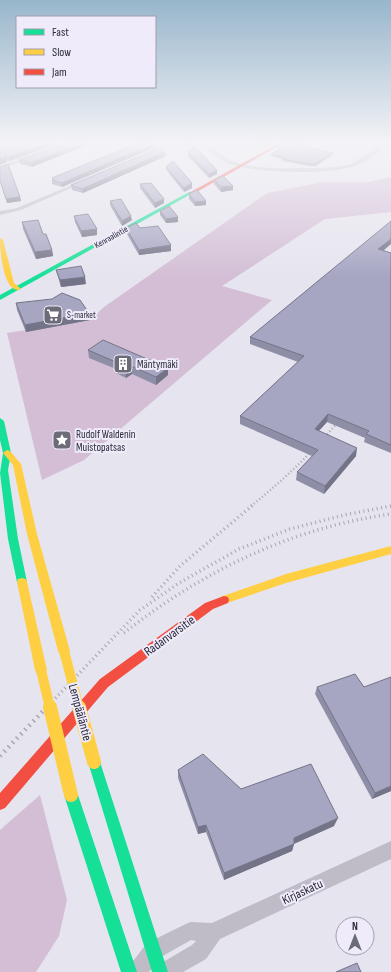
<svg xmlns="http://www.w3.org/2000/svg" width="391" height="972" viewBox="0 0 391 972" font-family="'Sofia Sans Condensed',sans-serif">
	<style>
		.green { fill: #d3bed5 }
		.lines { fill: none; stroke-linecap: round; stroke-linejoin: round }
		.street { fill: #bfbcc8; fill-rule: evenodd }
		.fast { fill: #16e098; fill-rule: evenodd }
		.slow { fill: #ffcf43; fill-rule: evenodd }
		.jam { fill: #f24e42; fill-rule: evenodd }
		.rail-far2 { stroke: #a8a6b0; stroke-width: 2.5; stroke-dasharray: 1 2.5; stroke-linecap: butt }
		.rail-far1 { stroke: #a8a6b0; stroke-width: 3.5; stroke-dasharray: 1 3.5; stroke-linecap: butt }
		.rail { stroke: #a8a6b0; stroke-width: 4.5; stroke-dasharray: 1.5 4.5; stroke-linecap: butt }
		.slow-bridge-far1 { stroke: #ffcf43; stroke-width: 10 }
		.slow-bridge { stroke: #ffcf43; stroke-width: 14 }
		.wall { fill: #8f8ea7 }
		.shaded-wall { fill: #747488 }
		.building { fill: #a6a5c2; stroke: #747488 }
		.labels { text-anchor: middle; stroke-width: 4; stroke-linejoin: round; paint-order: stroke }
		.far-street-label { font-size: 9px; fill: #2a2a39; stroke: #f0ebfa }
		.far-poi-label { font-size: 9px; fill: #2a2a39; stroke: #f0ebfa; text-anchor: start }
		.poi-label { font-size: 11px; fill: #2a2a39; stroke: #f0ebfa; text-anchor: start }
		.near-street-label { font-size: 13px; fill: #2a2a39; stroke: #f0ebfa }
	</style>
	<rect width="100%" height="100%" fill="#e6e4ee"/>
	<g class="green">
		<polygon points="391,177 391,212 325,219 222,286 272,300 84,460 42,480 7,333 90,320 104,307 267,193 323,182 368,182"/>
		<polygon points="40,795 67,900 59,936 36,972 0,972 0,830"/>
	</g>
	<g class="lines">
		<g class="street">
			<polygon points="168,143 175,143 151,154 146,153"/>
			<path d="M201,143C212,143 221,157 232,161C255,170 284,168 308,168C322,168 338,168 351,164C364,159 374,142 388,143C379,152 367,162 355,166C328,175 254,174 227,163C218,159 207,150 201,143Z"/>
			<polygon points="31,155 36,156 0,170 0,166"/>
			<polygon points="83,180 88,181 21,210 0,215 0,211 17,208"/>
			<polygon points="391,841 391,859 220,939 206,959 183,972 155,972 158,965 192,945 196,941 191,940 161,957 149,972 127,972 130,965 147,943 190,922 212,923"/>
		</g>
		<g class="fast">
			<polygon points="189,192 193,193 0,300 0,295"/>
			<polygon points="0,418 4,421 11,453 8,470 18,539 27,582 26,585 22,586 18,585 17,582 8,539 0,473 3,453 0,440"/>
			<polygon points="94,756 99,757 100,762 168,972 152,972 88,762 89,757"/>
			<polygon points="71,788 76,790 78,795 137,972 121,972 64,795 66,790"/>
		</g>
		<g class="slow">
			<path d="M0,238L3,240L14,283L20,288V290C3,292 0,251 0,238Z"/>
			<polygon points="7,450 10,451 21,464 37,534 70,651 68,655 64,656 60,655 58,651 27,534 13,465 3,453"/>
			<polygon points="391,546 391,554 286,583 224,604 220,603 219,600 220,597 286,574"/>
			<polygon points="22,578 26,579 27,582 47,670 45,674 41,675 37,674 35,670 17,582 18,579"/>
		</g>
		<g class="jam">
			<polygon points="279,143 284,143 193,194 189,193"/>
			<polygon points="224,596 228,597 229,600 228,603 213,609 108,687 5,808 0,810 0,793 100,679 205,603"/>
		</g>
		<path class="rail-far2" d="M251,506C286,478 314,451 342,417"/>
		<g class="rail-far1">
			<polyline points="152,597 180,566 253,505"/>
			<path d="M124,633C203,571 291,528 391,514"/>
			<polyline points="46,708 140,610 179,583 239,549 290,529 344,515 391,506"/>
		</g>
		<polyline class="rail" points="0,756 47,707"/>
		<g class="slow-bridge-far1">
			<polyline points="64,651 79,708"/>
			<polyline points="41,670 50,708"/>
		</g>
		<g class="slow-bridge">
			<polyline points="50,707 71,795"/>
			<polyline points="79,707 94,762"/>
		</g>
	</g>
	<g class="wall">
		<polygon points="0,143 60,143 10,161 6,160 7,162"/>
		<polygon points="65,143 32,167 20,164 19,160"/>
		<polygon points="182,143 194,143 186,146"/>
		<polygon points="254,143 274,143 267,147 254,144"/>
		<polygon points="304,143 299,146 333,153 332,155 315,166 310,166 282,161 282,159 271,156 271,154 280,149 278,149 278,147"/>
		<polygon points="158,146 62,187 52,184 52,178"/>
		<polygon points="188,152 217,170 217,174 209,178 188,156"/>
		<polygon points="166,156 83,193 72,190 71,185"/>
		<polygon points="0,167 20,197 21,201 7,203 0,182"/>
		<polygon points="166,167 192,183 192,188 184,192 167,171"/>
		<polygon points="215,180 233,186 233,190 221,192 214,184"/>
		<polygon points="140,184 164,203 155,208 140,188"/>
		<polygon points="189,194 206,205 195,206 189,199"/>
		<polygon points="110,201 132,220 122,226 110,205"/>
		<polygon points="160,211 178,217 178,222 166,223 160,215"/>
		<polygon points="74,216 97,235 82,237 75,222"/>
		<polygon points="22,222 43,234 52,250 53,256 36,259 23,229"/>
		<polygon points="126,228 140,228 171,251 139,255 127,234"/>
		<polygon points="383,250 391,253 391,453 364,442 365,438 327,422 319,431 356,456 324,494 296,480 297,472 312,456 240,424 240,416 298,362 250,344 250,337"/>
		<polygon points="56,270 86,284 61,287 58,277"/>
		<polygon points="16,303 90,320 26,332 17,310"/>
		<polygon points="88,350 168,368 168,375 156,385 132,374 126,378 116,373 116,369 89,358"/>
		<polygon points="317,687 391,791 372,799 315,694"/>
		<polygon points="178,770 241,789 334,826 294,844 292,851 224,880 206,832 198,834 178,778"/>
	</g>
	<g class="shaded-wall">
		<polygon points="49,143 60,143 10,161 9,157"/>
		<polygon points="83,143 93,143 32,167 31,163"/>
		<polygon points="155,143 157,143 158,146 62,187 62,183"/>
		<polygon points="186,143 194,143 186,146"/>
		<polygon points="271,143 274,143 267,147 267,145"/>
		<polygon points="301,143 304,143 296,147 297,145"/>
		<polygon points="165,152 166,156 83,193 82,189"/>
		<polygon points="333,153 332,155 315,166 315,164"/>
		<polygon points="6,158 7,162 0,165 0,160"/>
		<polygon points="217,170 217,174 209,178 209,174"/>
		<polygon points="192,183 192,188 184,192 184,188"/>
		<polygon points="233,186 233,190 221,192 221,187"/>
		<polygon points="20,197 21,201 7,203 6,199"/>
		<polygon points="164,199 164,203 155,208 155,203"/>
		<polygon points="206,201 206,205 195,206 195,202"/>
		<polygon points="131,216 132,220 122,226 122,221"/>
		<polygon points="178,217 178,222 166,223 166,219"/>
		<polygon points="97,229 97,235 82,237 81,231"/>
		<polygon points="391,239 391,244 377,256 378,249"/>
		<polygon points="171,245 171,251 139,255 139,250"/>
		<polygon points="52,250 53,256 36,259 35,252"/>
		<polygon points="85,277 86,284 61,287 60,280"/>
		<polygon points="89,313 90,320 26,332 25,325"/>
		<polygon points="131,366 132,374 126,378 126,370"/>
		<polygon points="168,368 168,375 156,385 156,377"/>
		<polygon points="328,414 327,422 313,437 315,429"/>
		<polygon points="357,448 356,456 324,494 325,486"/>
		<polygon points="391,786 391,791 372,799 375,793"/>
		<polygon points="338,818 334,826 291,845 294,838"/>
		<polygon points="206,825 206,832 198,834 198,827"/>
		<polygon points="294,844 292,851 224,880 224,873"/>
	</g>
	<g class="building">
		<polygon points="0,143 49,143 9,157 5,156 6,158 0,160"/>
		<polygon points="65,143 83,143 31,163 19,160"/>
		<polygon points="138,143 155,143 62,183 52,180 54,179 52,178"/>
		<polygon points="259,143 271,143 267,145"/>
		<polygon points="285,143 301,143 297,145 333,153 315,164 310,164 282,159 285,157 271,154 283,148 278,147"/>
		<polygon points="194,146 217,170 209,174 188,152"/>
		<polygon points="161,147 165,152 82,189 71,185"/>
		<polygon points="173,161 192,183 184,188 166,167"/>
		<polygon points="8,164 20,197 6,199 0,180 0,167"/>
		<polygon points="223,176 233,186 221,187 215,180"/>
		<polygon points="151,183 164,199 155,203 140,184"/>
		<polygon points="197,190 206,201 195,202 189,194"/>
		<polygon points="121,199 131,216 122,221 110,201"/>
		<polygon points="169,206 178,217 166,219 160,211"/>
		<polygon points="88,214 97,229 81,231 74,216"/>
		<polygon points="38,220 43,234 46,234 52,250 35,252 22,222"/>
		<polygon points="391,221 391,239 378,249 391,253 391,445 366,434 369,431 328,414 315,429 357,448 325,486 297,472 318,450 240,416 304,356 250,337"/>
		<polygon points="136,223 140,228 158,226 171,245 139,250 126,228"/>
		<polygon points="81,266 85,277 60,280 56,270"/>
		<polygon points="62,293 80,300 89,313 25,325 16,303 52,299"/>
		<polygon points="103,340 168,368 156,377 131,366 126,370 115,365 118,363 88,350"/>
		<polygon points="355,674 364,687 391,677 391,786 375,793 317,687"/>
		<polygon points="203,754 241,789 311,764 338,818 294,838 294,844 224,873 206,825 198,827 178,770"/>
		<polygon points="357,963 361,972 336,972"/>
	</g>
	<linearGradient id="sky" x2="0" y2="1"><stop stop-color="#98b6cb"/><stop offset="0.51" stop-color="#f4f3f7"/><stop offset="1" stop-color="#f4f3f7" stop-opacity="0"/></linearGradient>
	<rect width="391" height="279" fill="url(#sky)"/>
	<defs>
		<g id="supermarket-square" transform="scale(1)"><rect x="-9" y="-9" width="18" height="18" rx="4" fill="#6c6b78" stroke="#f0ebfa"/><path d="M-6-5.5h2.5l.6 2H6L4.5 2H-2.5L-4.4-4H-6ZM-1.5 3.2a1.3 1.3 0 1 0 .1 0ZM3 3.2a1.3 1.3 0 1 0 .1 0Z" fill="#fff"/></g>
		<g id="building-square" transform="scale(1)"><rect x="-9" y="-9" width="18" height="18" rx="4" fill="#6c6b78" stroke="#f0ebfa"/><path d="M-4-6H4V6H1V3H-1V6H-4ZM-2.5-4.3h1.7v1.8h-1.7ZM.8-4.3h1.7v1.8H.8ZM-2.5-1h1.7V.8h-1.7ZM.8-1h1.7V.8H.8Z" fill="#fff"/></g>
		<g id="sight-square" transform="scale(1)"><rect x="-9" y="-9" width="18" height="18" rx="4" fill="#6c6b78" stroke="#f0ebfa"/><path d="M0-6L1.8-2.2L6-1.7L2.9 1.2L3.7 5.4L0 3.3L-3.7 5.4L-2.9 1.2L-6-1.7L-1.8-2.2Z" fill="#fff"/></g>
	</defs>
	<g fill-rule="evenodd">
		<use href="#supermarket-square" x="53" y="315"/>
		<use href="#building-square" x="123" y="364"/>
		<use href="#sight-square" x="62" y="440"/>
	</g>
	<g class="labels">
		<g class="far-street-label">
			<text transform="translate(111 237) rotate(-29)" y="3">Kenraalintie</text>
		</g>
		<g class="far-poi-label">
			<text x="67" y="318">S-market</text>
		</g>
		<g class="poi-label">
			<text x="137" y="368">Mäntymäki</text>
			<text x="76" y="438">Rudolf Waldenin<tspan x="76" dy="13">Muistopatsas</tspan></text>
		</g>
		<g class="near-street-label">
			<text transform="translate(169 635) rotate(-36)" y="5">Radanvarsitie</text>
			<text transform="translate(81 712) rotate(75)" y="5">Lempääläntie</text>
			<text transform="translate(302 891) rotate(-25)" y="5">Kirjaskatu</text>
		</g>
	</g>
	<rect x="16" y="16" width="140" height="72" fill="#f0ebfa" stroke="#a19ead"/>
	<rect x="24" y="29" width="20" height="6" fill="#16e098" stroke="#a19ead"/>
	<text x="52" y="36" font-size="12" fill="#2a2a39">Fast</text>
	<rect x="24" y="49" width="20" height="6" fill="#ffcf43" stroke="#a19ead"/>
	<text x="52" y="56" font-size="12" fill="#2a2a39">Slow</text>
	<rect x="24" y="69" width="20" height="6" fill="#f24e42" stroke="#a19ead"/>
	<text x="52" y="76" font-size="12" fill="#2a2a39">Jam</text>
	<g transform="translate(355 936)"><circle r="19" fill="#f0ebfa" stroke="#a19ead"/>
	<path d="M0-3L7 15L0 10L-7 15Z" fill="#6c6b78"/>
	<text y="-6" font-size="11" font-weight="bold" text-anchor="middle" fill="#2a2a39">N</text>
	</g>
</svg>
